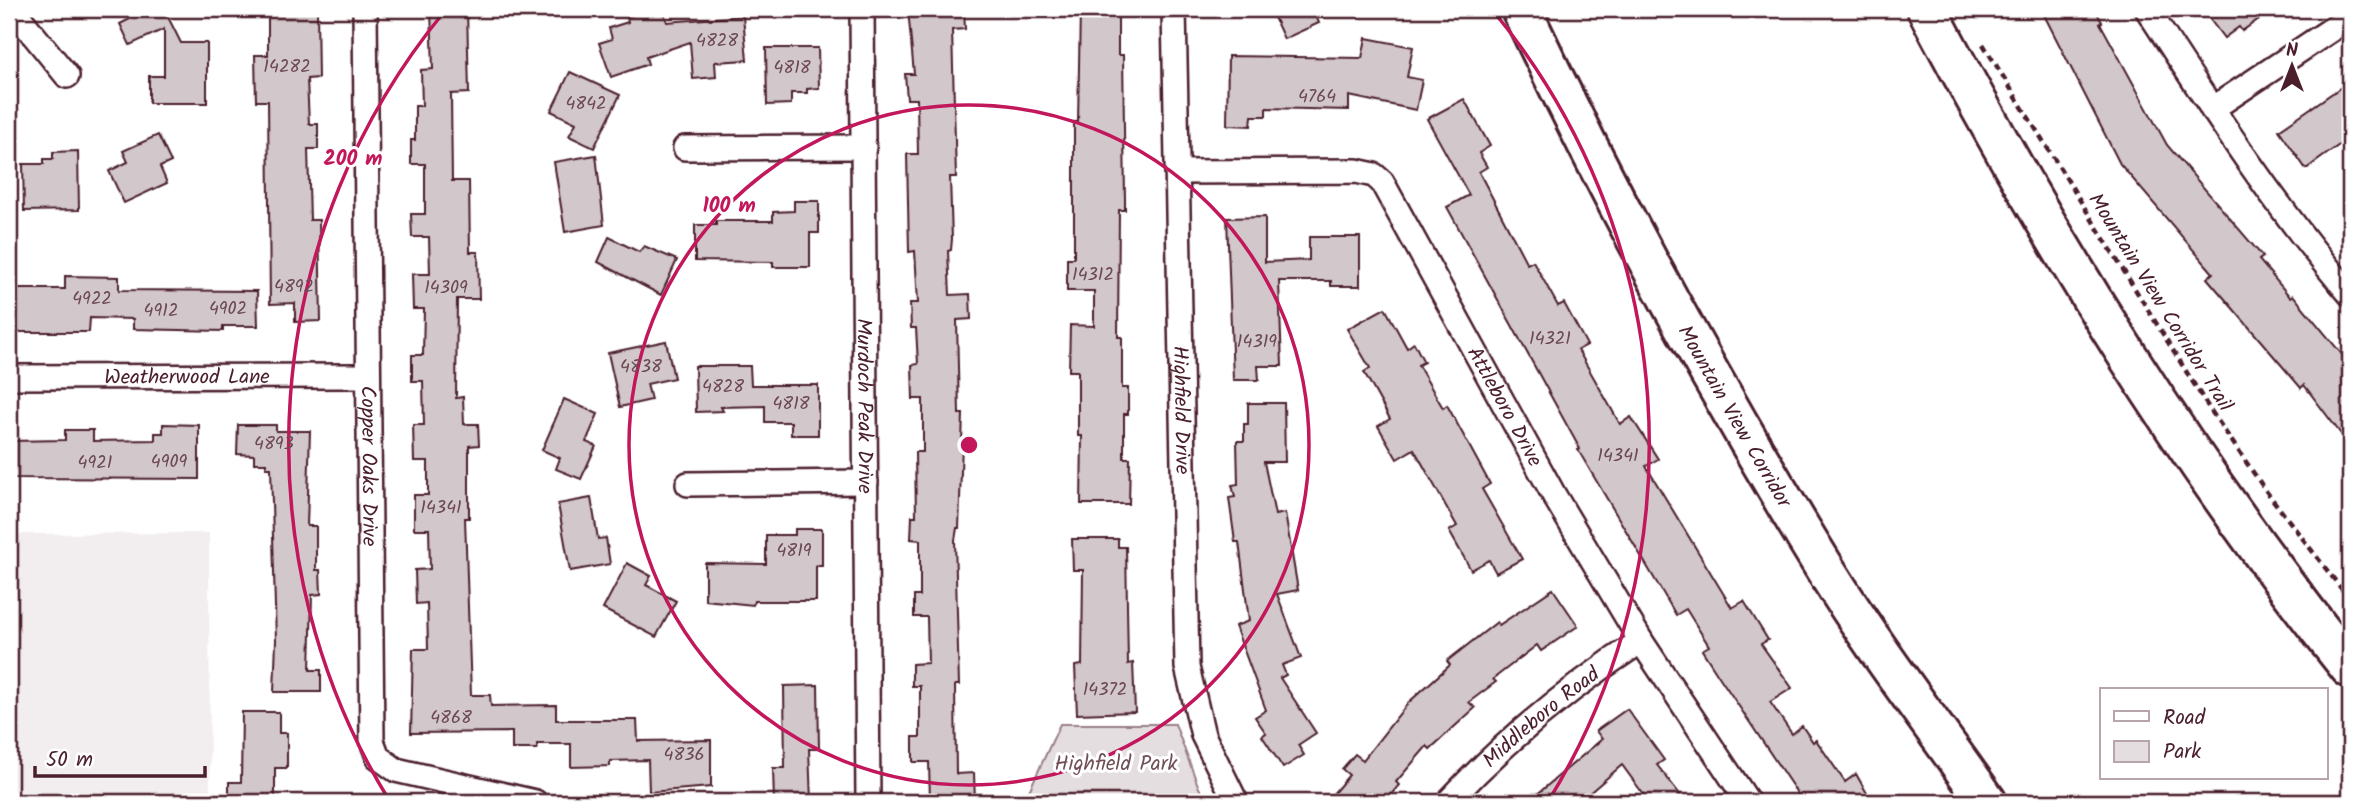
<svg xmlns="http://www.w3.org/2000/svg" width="2359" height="811" viewBox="0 0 2359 811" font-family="Kalam,sans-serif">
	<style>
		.built { fill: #f2eeef }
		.green { fill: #e5dee0; stroke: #987e86; stroke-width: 2 }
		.building { fill: #d2c7cb; stroke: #4a1f2b; stroke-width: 2 }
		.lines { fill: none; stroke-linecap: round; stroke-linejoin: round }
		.street-casing { stroke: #4a1f2b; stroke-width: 28 }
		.highway-casing { stroke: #4a1f2b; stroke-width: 44 }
		.path { stroke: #4a1f2b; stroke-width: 4.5; stroke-dasharray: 7 5; stroke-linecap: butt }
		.street { stroke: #fff; stroke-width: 23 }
		.highway { stroke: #fff; stroke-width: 38 }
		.ring { fill: none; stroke: #c2185b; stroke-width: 3.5 }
		.labels { text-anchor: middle; stroke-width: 6; stroke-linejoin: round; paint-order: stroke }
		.number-label { font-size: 18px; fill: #6c4953 }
		.street-label { font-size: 21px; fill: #4a1f2b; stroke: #fff }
		.park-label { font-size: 21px; fill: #714f58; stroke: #fff }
		.centre { fill: #c2185b; stroke: #fff; stroke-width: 3.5 }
		.ring-label { font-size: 21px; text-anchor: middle; font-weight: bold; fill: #c2185b; stroke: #fff; stroke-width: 6; stroke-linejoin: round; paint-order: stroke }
	</style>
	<rect width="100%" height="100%" fill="#fff"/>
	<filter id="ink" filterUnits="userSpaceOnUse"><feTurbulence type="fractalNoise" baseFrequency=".0143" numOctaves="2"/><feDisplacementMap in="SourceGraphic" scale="14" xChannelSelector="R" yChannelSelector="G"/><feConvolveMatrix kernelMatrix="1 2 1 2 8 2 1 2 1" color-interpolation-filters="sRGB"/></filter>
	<g filter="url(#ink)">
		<polygon class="built" points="209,533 210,802 9,802 9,534"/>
		<polygon class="green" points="1060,724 1175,724 1199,788 1208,802 1024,802"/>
		<g class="building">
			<polygon points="137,9 164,9 181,43 207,43 207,103 149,103 149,76 164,76 164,29 130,45 120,24 130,19 128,13"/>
			<polygon points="268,9 317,11 318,78 307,79 309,124 318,124 318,149 308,149 310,220 319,220 321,321 295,322 295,303 270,304 268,101 256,101 255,55 268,55"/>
			<polygon points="431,9 467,9 469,93 451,94 452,181 469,181 470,252 478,252 479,299 457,299 456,398 463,397 464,424 478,424 479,445 469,446 469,518 465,518 471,695 490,695 491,706 556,705 556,720 637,720 638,741 711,740 711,787 649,792 648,760 610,761 610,766 571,767 571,744 537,744 537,749 512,749 512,732 411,733 413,649 428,649 427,603 416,604 415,570 430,569 429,529 414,529 414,495 428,495 428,461 414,461 413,425 424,425 423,381 412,381 412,355 423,355 424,309 413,309 412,274 430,274 429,237 412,237 411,214 425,214 425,164 411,164 411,140 415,140 415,106 422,106 421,70 433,69"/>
			<polygon points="650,9 652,14 663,10 667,22 743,16 747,60 715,62 716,77 693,79 690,42 646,57 648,64 611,77 599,43 612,39 609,28 628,22 627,17"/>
			<polygon points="908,9 964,9 965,29 952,30 956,177 950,177 952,239 951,250 948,251 950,295 970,294 971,319 957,320 959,414 963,414 959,528 957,528 955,540 959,685 955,685 956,774 974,773 975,802 930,802 929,762 913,762 913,737 920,737 920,686 912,686 912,664 928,663 927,617 914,617 914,596 920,596 920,540 911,539 912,516 916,516 915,452 923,452 923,399 913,399 912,365 918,364 916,328 911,328 910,303 918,303 915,251 909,252 907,154 918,154 917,99 907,99 905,74 914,74"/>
			<polygon points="1080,9 1118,9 1118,55 1123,55 1125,200 1125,210 1119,210 1118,337 1122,337 1122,388 1128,388 1128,414 1124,414 1124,458 1130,458 1129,504 1081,504 1082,436 1078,436 1078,371 1069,371 1070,325 1094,326 1094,291 1067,291 1067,258 1074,258 1074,122 1078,122"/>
			<polygon points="1282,9 1313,9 1319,23 1284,39 1272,13"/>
			<polygon points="2041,9 2095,9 2102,22 2100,23 2167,145 2263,257 2259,260 2290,297 2293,295 2350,364 2350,446 2304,385 2301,388 2207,278 2213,273 2120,164"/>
			<polygon points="2202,9 2273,9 2242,31 2239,27 2224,38"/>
			<polygon points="1366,38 1413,47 1407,77 1422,80 1416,110 1349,96 1349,110 1266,108 1266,116 1252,116 1251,126 1227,125 1228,56 1362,58"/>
			<polygon points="766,48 818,48 819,88 807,89 807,93 791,93 791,104 767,105"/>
			<polygon points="570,72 620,95 594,148 569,136 576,123 551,111"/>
			<polygon points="2350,81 2350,137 2306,169 2279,130"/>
			<polygon points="1464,99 1490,146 1479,153 1487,167 1479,172 1527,264 1533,261 1558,306 1564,303 1587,345 1578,350 1620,424 1631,417 1658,459 1646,466 1732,608 1744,601 1768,640 1761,644 1792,688 1770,702 1792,734 1802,726 1813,742 1816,740 1845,782 1856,774 1872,802 1803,802 1720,678 1702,650 1709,646 1686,609 1676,615 1578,450 1580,449 1447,207 1469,195 1427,119"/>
			<polygon points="158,135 171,162 160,167 167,183 124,203 109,171 128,162 123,151"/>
			<polygon points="78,151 79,210 24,211 23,164 44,164 44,159 53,159 53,152"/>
			<polygon points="596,155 604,225 565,232 554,162"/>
			<polygon points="794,201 819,201 819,233 810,233 810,267 773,267 773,262 695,261 695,225 716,225 716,221 773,221 773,212 794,211"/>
			<polygon points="1265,217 1265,262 1309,260 1309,237 1360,237 1360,286 1331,286 1331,281 1279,281 1282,366 1258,366 1259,380 1233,380 1227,218"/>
			<polygon points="609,237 639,252 644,246 677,260 661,295 598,262"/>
			<polygon points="65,276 119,277 119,290 257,291 258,326 223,326 223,331 133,329 133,319 90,318 89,332 9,332 9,289 65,289"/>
			<polygon points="1385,308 1407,348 1414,343 1424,362 1418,365 1443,408 1447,405 1490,484 1482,489 1522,559 1496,573 1489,560 1471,570 1449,531 1457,526 1414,449 1397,459 1378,426 1390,419 1364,372 1370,368 1347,329"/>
			<polygon points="666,341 674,378 647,384 651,400 620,407 608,353"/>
			<polygon points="695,366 750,366 751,385 818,385 818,435 791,435 791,422 765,422 765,406 721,407 723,411 696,412"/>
			<polygon points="564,399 598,414 586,442 596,446 581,479 556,469 560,458 542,450"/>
			<polygon points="1248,403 1284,403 1285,462 1264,462 1275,515 1285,513 1298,590 1277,594 1301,658 1282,665 1286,675 1280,678 1316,733 1298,745 1304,755 1283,768 1262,736 1266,733 1255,717 1266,710 1235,626 1249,621 1239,542 1235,542 1229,498 1235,497 1232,485 1238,484 1237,441 1244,441 1244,424 1248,424"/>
			<polygon points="163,424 199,425 199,479 9,478 9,441 65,440 65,430 93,430 93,441 155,440 155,433 163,433"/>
			<polygon points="238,425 276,425 276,431 310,431 307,526 316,526 316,570 320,570 321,594 312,595 310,670 321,670 321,692 274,692 276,641 271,468 266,468 266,463 254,463 254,455 237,454"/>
			<polygon points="591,498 598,539 606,538 610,564 570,571 558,504"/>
			<polygon points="795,529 822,529 822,566 816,566 816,601 754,601 753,605 705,600 705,563 766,564 766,535 795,535"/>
			<polygon points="1072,539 1118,539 1118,547 1126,547 1128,664 1133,663 1135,712 1077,714 1075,666 1082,665 1083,570 1073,570"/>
			<polygon points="627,563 651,576 646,585 676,601 656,637 603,609"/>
			<polygon points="1553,589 1578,626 1541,651 1537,645 1493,679 1496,682 1469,702 1475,708 1430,749 1427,746 1396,782 1399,785 1385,802 1326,802 1349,775 1342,769 1355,754 1363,760 1408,703 1450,665 1447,661 1497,622 1499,625"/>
			<polygon points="818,685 819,749 809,749 811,802 774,802 773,768 785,768 784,686"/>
			<polygon points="1627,709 1664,760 1657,765 1686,802 1649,802 1622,765 1579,802 1528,802 1602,739 1596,731"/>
			<polygon points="242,712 279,712 279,733 287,733 287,768 275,768 275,802 229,802 229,782 241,782"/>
		</g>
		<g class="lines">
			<g class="street-casing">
				<g id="street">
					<path id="s1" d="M365,9L372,741L378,757L396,770L535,802"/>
					<path id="s2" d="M862,9L868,802"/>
					<path id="s3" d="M1174,9L1187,667L1203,735L1236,802"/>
					<path d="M2147,9C2210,106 2274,206 2350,294"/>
					<polyline points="15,12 67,76"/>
					<polyline points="2212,109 2350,17"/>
					<polyline points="685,148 864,147"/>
					<path id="s4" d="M1177,172L1356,171L1374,175L1382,182L1555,497L1641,641L1748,802"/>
					<path id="s5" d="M9,377L368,376"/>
					<polyline points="688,484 866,482"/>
					<path id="s6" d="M1448,802C1506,740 1570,687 1641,641"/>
				</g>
			</g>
			<g class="highway-casing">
				<g id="highway">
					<path id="s7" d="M1521,9C1612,202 1715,390 1827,572C1876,651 1934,726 1987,802"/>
					<path d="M1927,9C2051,243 2184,460 2350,668"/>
				</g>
			</g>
			<polyline class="path" points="1983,44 2207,405 2266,491 2350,600"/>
			<use href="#street" class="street"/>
			<use href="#highway" class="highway"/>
		</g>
	</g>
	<g class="ring">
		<circle cx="969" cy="445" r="340"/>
		<path d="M389 800A680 680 0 0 1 444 12M1494 12A680 680 0 0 1 1549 800"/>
	</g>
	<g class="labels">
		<g class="number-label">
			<text x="717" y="46">4828</text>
			<text x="287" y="72">14282</text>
			<text x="792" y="73">4818</text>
			<text x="1317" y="102">4764</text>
			<text x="586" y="109">4842</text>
			<text x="1093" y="280">14312</text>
			<text x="294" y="292">4892</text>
			<text x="446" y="293">14309</text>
			<text x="92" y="304">4922</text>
			<text x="228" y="314">4902</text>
			<text x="161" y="316">4912</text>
			<text x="1550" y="344">14321</text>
			<text x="1257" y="347">14319</text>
			<text x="641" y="372">4838</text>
			<text x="723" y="392">4828</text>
			<text x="791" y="409">4818</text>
			<text x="274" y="449">4893</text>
			<text x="1618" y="461">14341</text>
			<text x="169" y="467">4909</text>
			<text x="95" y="468">4921</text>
			<text x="441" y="513">14341</text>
			<text x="794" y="556">4819</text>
			<text x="1105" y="695">14372</text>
			<text x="451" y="723">4868</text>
			<text x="684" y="760">4836</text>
		</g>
		<g class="street-label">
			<text transform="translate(2161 302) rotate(58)" y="7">Mountain View Corridor Trail</text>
			<text dy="7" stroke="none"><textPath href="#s5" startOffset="178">Weatherwood Lane</textPath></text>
			<text dy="7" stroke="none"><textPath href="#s2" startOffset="397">Murdoch Peak Drive</textPath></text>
			<text dy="7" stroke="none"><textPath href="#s4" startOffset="464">Attleboro Drive</textPath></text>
			<text dy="7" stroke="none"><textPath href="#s3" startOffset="401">Highfield Drive</textPath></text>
			<text dy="7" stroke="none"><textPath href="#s7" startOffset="460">Mountain View Corridor</textPath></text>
			<text dy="7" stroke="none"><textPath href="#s1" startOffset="457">Copper Oaks Drive</textPath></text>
			<text dy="7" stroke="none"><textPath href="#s6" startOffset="126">Middleboro Road</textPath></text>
		</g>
		<g class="park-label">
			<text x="1116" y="770">Highfield Park</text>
		</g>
	</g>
	<circle cx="969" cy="445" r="10" class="centre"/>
	<g class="ring-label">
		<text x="353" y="165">200 m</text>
		<text x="729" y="212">100 m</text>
	</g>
	<rect width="2359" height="811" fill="none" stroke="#fff" stroke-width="35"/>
	<rect x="18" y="18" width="2324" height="776" fill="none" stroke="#4a1f2b" stroke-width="2.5" filter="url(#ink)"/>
	<rect x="2100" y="688" width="228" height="91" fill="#ffffff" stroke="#b7a5aa" stroke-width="2"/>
	<rect x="2114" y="711" width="35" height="10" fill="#ffffff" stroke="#b7a5aa" stroke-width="2"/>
	<text x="2163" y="724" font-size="21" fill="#4a1f2b">Road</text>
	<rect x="2114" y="741" width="35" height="21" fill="#e5dee0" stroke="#b7a5aa" stroke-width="2"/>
	<text x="2163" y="758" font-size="21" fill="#4a1f2b">Park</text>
	<g transform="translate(2292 66)" stroke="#ffffff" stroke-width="5" paint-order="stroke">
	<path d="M0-5L12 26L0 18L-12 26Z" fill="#4a1f2b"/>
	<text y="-10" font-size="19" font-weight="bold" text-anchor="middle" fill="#4a1f2b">N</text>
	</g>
	<path d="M35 766v10h170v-10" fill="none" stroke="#4a1f2b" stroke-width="3.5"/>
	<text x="46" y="766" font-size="21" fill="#4a1f2b" stroke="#ffffff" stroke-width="5" paint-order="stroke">50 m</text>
</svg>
